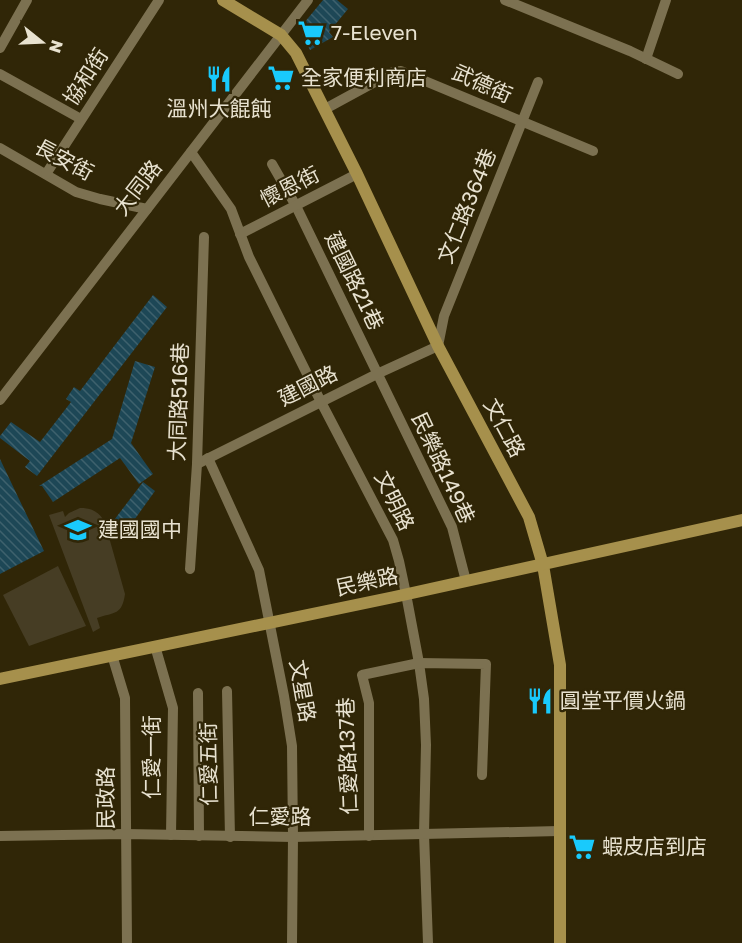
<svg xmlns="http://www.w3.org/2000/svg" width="742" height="943" viewBox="0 0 742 943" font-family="'Golos Text','Noto Sans TC',sans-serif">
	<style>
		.grass { fill: #463d24 }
		.building { fill: url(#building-back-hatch) }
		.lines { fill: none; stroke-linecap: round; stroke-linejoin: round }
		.minor { stroke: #7c7151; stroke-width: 10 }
		.major { stroke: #a6904c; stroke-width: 12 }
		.labels { text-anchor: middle; stroke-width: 4.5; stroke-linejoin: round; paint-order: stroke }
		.poi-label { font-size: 21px; fill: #e8e2d0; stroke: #302607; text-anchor: start }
		.street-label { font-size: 21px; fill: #e8e2d0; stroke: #302607 }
	</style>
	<defs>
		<pattern id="building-back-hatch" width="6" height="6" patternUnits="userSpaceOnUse" patternTransform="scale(1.5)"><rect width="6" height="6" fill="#1d4756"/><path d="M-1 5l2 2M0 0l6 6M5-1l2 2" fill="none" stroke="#3e616d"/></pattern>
	</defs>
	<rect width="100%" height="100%" fill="#302607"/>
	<g class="grass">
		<path d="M80,508C92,508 100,512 105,523L125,594C122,615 115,612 97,618L100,628L93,632L49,515L63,511L65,517L69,513Z"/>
		<polygon points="58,566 86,626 29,646 3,595"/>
	</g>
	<g class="building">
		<polygon points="323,0 337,0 348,9 329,32 333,37 310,50 302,34 304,23"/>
		<polygon points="153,295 167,307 37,476 25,467 30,461 0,438 0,436 11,422 40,442 71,402 66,399 74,387 80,391"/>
		<polygon points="135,361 155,367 131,443 153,474 139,484 120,458 53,502 42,486 39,486 112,439"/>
		<polygon points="0,459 19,499 18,500 19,499 44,551 0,574"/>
		<polygon points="143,482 155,491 122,537 108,528"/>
	</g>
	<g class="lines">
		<g class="minor">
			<polyline points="505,0 630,51 678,74"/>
			<polyline points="0,48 27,0"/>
			<polyline points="646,59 666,0"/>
			<polyline points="0,74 81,119"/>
			<polyline points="325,109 393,72 401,71 593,151"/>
			<polyline points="0,148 76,192 100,199 147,209"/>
			<polyline points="191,152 231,209 249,257 321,402 393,540 399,561 406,594 419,663 424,699 426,745 424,834 428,943"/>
			<polyline points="272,164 296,206 452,527 466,581"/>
			<polyline points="46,174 159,0"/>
			<polyline points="240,234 357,174"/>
			<polyline points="0,400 308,0"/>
			<polyline points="208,458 259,570 284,696 292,746 293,837 292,943"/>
			<polyline points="197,464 377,374 438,346 444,316 538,82"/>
			<polyline points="190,569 197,464 204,237"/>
			<polyline points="155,646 173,708 171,835"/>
			<polyline points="112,655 125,698 127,943"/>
			<polyline points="227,691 230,837"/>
			<polyline points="198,693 199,836"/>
			<polyline points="0,836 125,834 293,837 559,831"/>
			<polyline points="369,836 369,703 362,675 419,663 486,664 482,775"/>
		</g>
		<g class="major">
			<polyline points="223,0 281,35 296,53 357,174 438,346 529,517 543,565 560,665 560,943"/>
			<polyline points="0,679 394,597 742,520"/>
		</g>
	</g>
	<defs>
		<g id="supermarket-bare" transform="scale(2.07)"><path d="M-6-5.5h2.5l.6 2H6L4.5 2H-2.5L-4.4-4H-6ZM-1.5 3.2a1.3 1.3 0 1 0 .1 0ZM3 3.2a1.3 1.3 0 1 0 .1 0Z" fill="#19cafc" stroke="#302607" stroke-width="2.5" paint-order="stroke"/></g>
		<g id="restaurant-bare" transform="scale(2.07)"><path d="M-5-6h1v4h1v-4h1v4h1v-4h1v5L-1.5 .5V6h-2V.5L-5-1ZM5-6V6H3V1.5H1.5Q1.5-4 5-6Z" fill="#19cafc" stroke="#302607" stroke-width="2.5" paint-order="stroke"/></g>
		<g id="school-bare" transform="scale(2.07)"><path d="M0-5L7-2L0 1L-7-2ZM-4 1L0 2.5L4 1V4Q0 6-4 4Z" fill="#19cafc" stroke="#302607" stroke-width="2.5" paint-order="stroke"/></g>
	</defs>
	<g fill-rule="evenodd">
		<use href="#supermarket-bare" x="311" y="33"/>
		<use href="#supermarket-bare" x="281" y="78"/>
		<use href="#restaurant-bare" x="219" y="79"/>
		<use href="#school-bare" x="78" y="530"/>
		<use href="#restaurant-bare" x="540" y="701"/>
		<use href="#supermarket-bare" x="582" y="847"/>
	</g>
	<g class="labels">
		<g class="poi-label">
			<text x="331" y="40">7-Eleven</text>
			<text x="301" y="85">全家便利商店</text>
			<text x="219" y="116" text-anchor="middle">溫州大餛飩</text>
			<text x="98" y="537">建國國中</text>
			<text x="560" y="708">圓堂平價火鍋</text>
			<text x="602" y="854">蝦皮店到店</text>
		</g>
		<g class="street-label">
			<text transform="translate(86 77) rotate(-57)" y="7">協和街</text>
			<text transform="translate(482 84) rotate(24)" y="7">武德街</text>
			<text transform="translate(64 160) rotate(28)" y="7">長安街</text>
			<text transform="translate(290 187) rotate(-27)" y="7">懷恩街</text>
			<text transform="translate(138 188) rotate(-52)" y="7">大同路</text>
			<text transform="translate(467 206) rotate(-68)" y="7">文仁路364巷</text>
			<text transform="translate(354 281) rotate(64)" y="7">建國路21巷</text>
			<text transform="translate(308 386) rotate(-27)" y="7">建國路</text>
			<text transform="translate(179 402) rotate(-88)" y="7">大同路516巷</text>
			<text transform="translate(504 428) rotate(62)" y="7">文仁路</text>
			<text transform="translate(443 468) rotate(65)" y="7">民樂路149巷</text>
			<text transform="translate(394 501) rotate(64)" y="7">文明路</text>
			<text transform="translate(367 582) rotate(-12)" y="7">民樂路</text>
			<text transform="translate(302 691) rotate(80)" y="7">文星路</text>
			<text transform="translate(348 756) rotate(-92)" y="7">仁愛路137巷</text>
			<text transform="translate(152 757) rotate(-90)" y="7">仁愛一街</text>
			<text transform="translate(209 764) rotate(-91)" y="7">仁愛五街</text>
			<text transform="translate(106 798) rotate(-90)" y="7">民政路</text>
			<text x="280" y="824">仁愛路</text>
		</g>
	</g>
	<g transform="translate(42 42) rotate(108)" stroke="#302607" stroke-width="4.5" paint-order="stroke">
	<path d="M0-4.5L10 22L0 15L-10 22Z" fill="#e8e2d0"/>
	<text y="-9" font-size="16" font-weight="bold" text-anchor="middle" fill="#e8e2d0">N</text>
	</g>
</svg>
